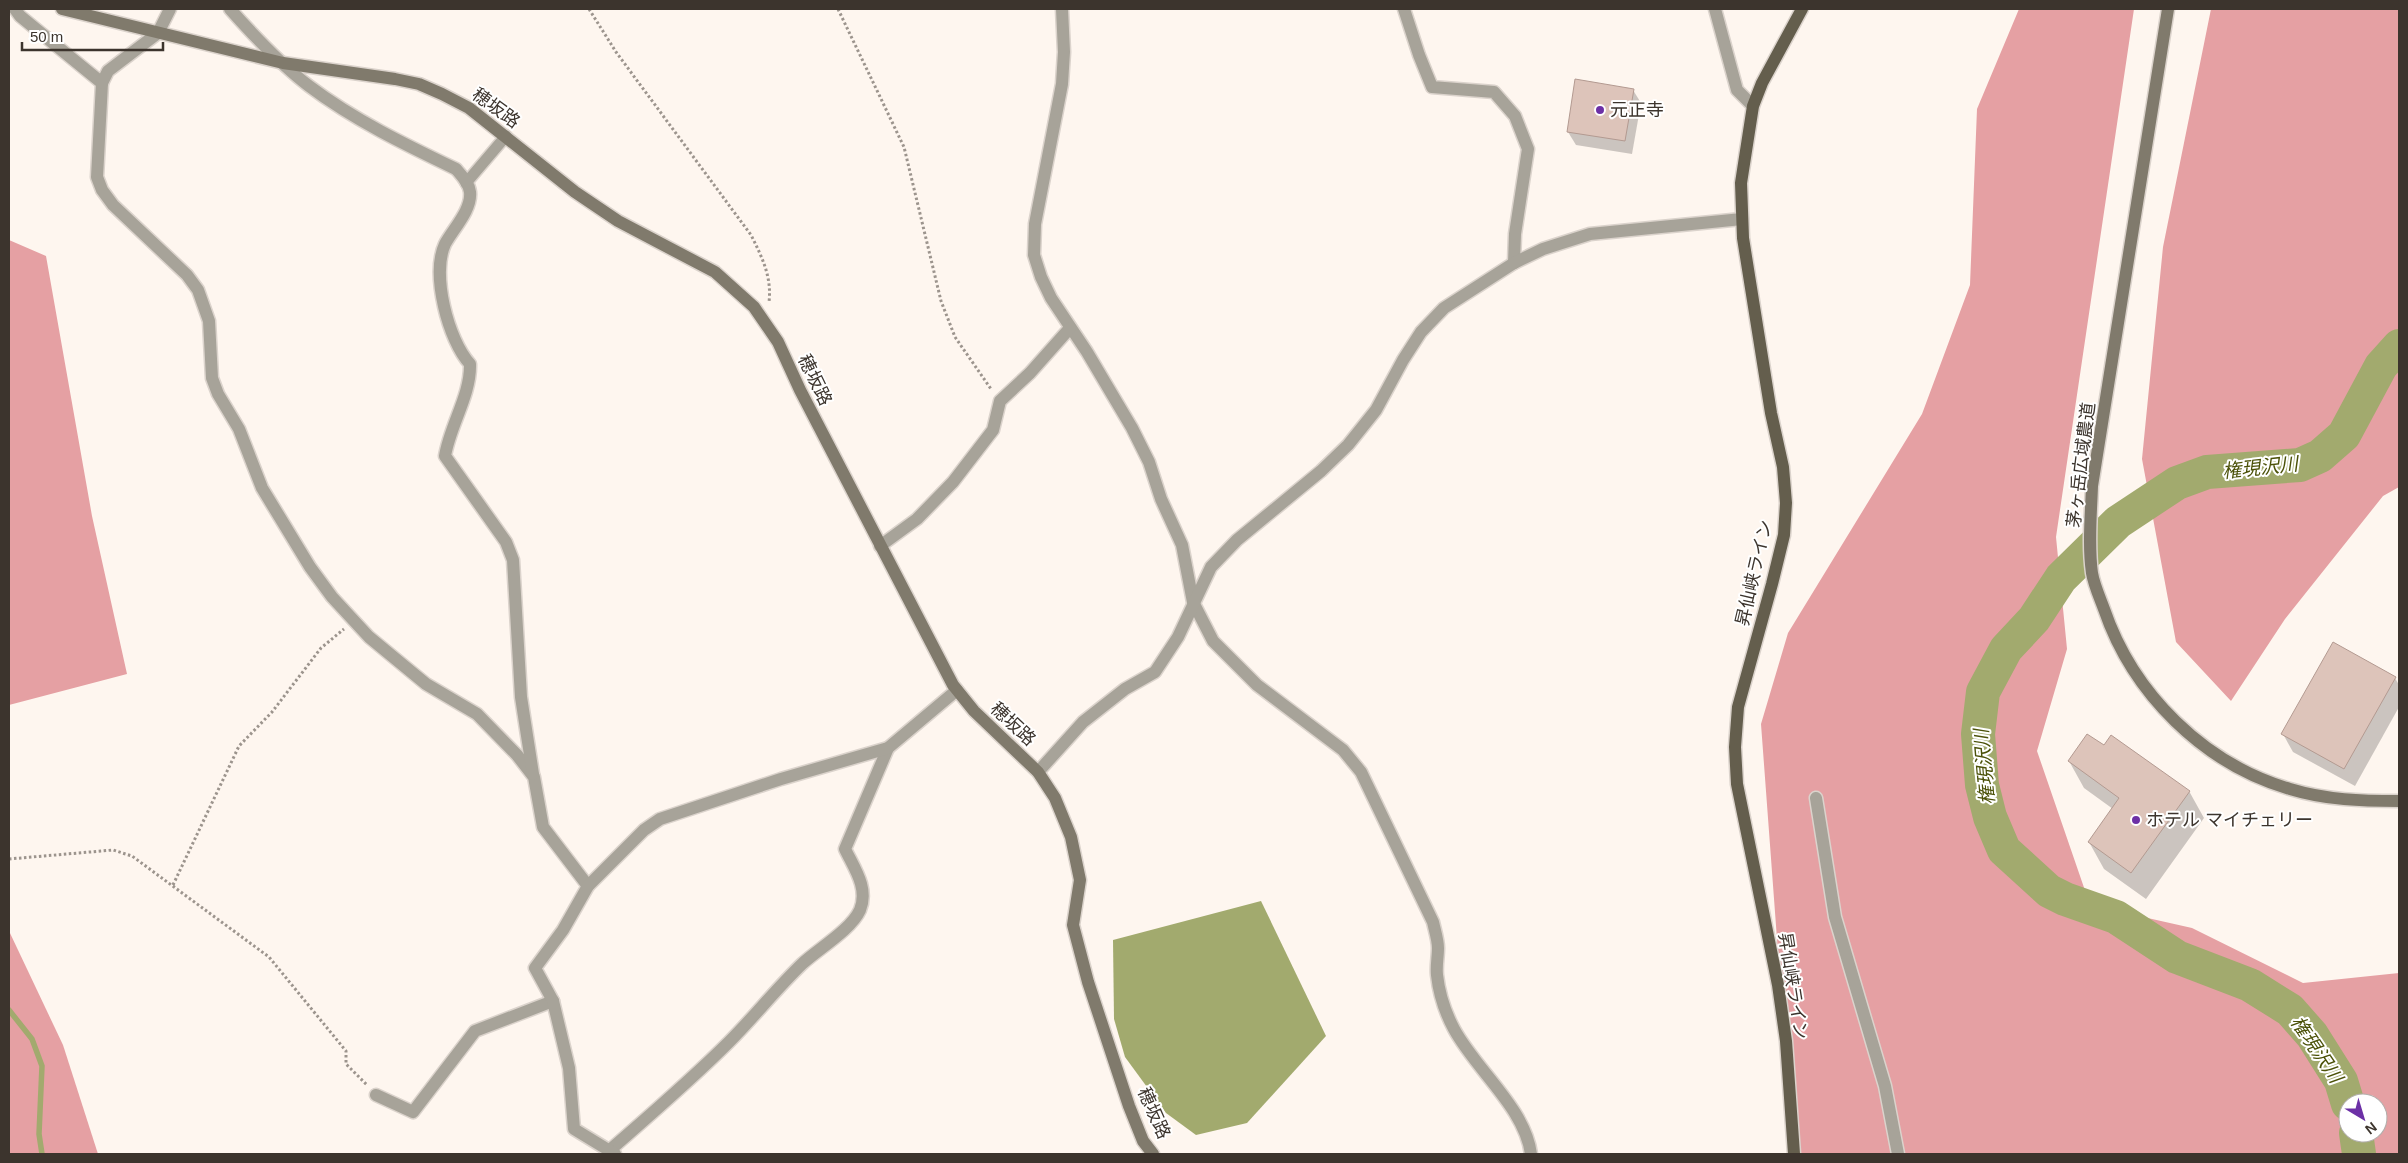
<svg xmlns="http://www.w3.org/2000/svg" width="2408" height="1163" viewBox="0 0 2408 1163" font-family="Helvetica,'Noto Sans JP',sans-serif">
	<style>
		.forest { fill: #e5a0a3; fill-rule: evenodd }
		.water { fill: #a2aa6e }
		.shadow { fill: #0003 }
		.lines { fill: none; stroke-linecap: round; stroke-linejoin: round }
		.stream { stroke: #a2aa6e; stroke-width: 5.5 }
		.river { stroke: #a2aa6e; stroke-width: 34 }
		.building { fill: #ddc4ba; stroke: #b39a91 }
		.lane-casing { stroke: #dbd3cc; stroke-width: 14 }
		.street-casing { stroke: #dbd3cc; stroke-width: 15 }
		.secondary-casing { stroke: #dbd3cc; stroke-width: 15 }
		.primary-casing { stroke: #dbd3cc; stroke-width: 15 }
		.path { stroke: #9c948d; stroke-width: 3; stroke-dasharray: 2.5 2.5; stroke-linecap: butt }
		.lane { stroke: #a7a399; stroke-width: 11 }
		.street { stroke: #a7a399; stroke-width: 12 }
		.secondary { stroke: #807a6c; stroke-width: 12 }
		.primary { stroke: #645e4d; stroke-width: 12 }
		.poi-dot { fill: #6c30a6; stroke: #fff; stroke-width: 2 }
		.labels { text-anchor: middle; stroke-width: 4; stroke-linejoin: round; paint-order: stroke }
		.street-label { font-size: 18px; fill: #3c342d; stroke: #fff }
		.poi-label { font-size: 18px; fill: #3c342d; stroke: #fff; text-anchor: start }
		.water-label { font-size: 19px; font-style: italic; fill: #4b5108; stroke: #fff }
	</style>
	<rect width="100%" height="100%" fill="#fef6ef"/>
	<g class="forest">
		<path d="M2019,9H2134L2056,537L2067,649L2037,751L2090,905L2192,928L2303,983L2399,973V1154H1793L1761,724L1788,633L1922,414L1970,285L1977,109ZM2348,1103H2378V1133H2348Z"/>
		<polygon points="2211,9 2399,9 2399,487 2383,496 2285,619 2231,701 2176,642 2142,459 2163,247"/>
		<polygon points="9,240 46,256 92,516 127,674 9,705"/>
		<polygon points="9,931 63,1045 98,1154 9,1154"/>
	</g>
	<polygon class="water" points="1261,901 1326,1036 1247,1123 1196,1135 1166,1113 1125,1057 1114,1019 1113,940"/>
	<g class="shadow">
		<polygon points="1633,90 1641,103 1632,154 1576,145 1568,132"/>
		<polygon points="2395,678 2399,685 2399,707 2355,786 2293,752 2283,734"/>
		<polygon points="2104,747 2189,791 2204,818 2146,899 2104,869 2089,842 2113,809 2084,788 2069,761"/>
	</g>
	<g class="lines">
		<polyline class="stream" points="9,1010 32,1039 42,1066 39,1134 42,1154"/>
		<g class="river">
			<polyline points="2348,1104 2341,1081 2312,1035 2290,1010 2250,985 2177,957 2116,917 2065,899 2049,891 2004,850 1990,817 1982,785 1978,734 1983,692 2006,649 2034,619 2061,578 2118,522 2177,483 2207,472 2300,465 2320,456 2344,435 2381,366 2399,346"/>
			<polyline points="2356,1133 2359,1154"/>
		</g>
	</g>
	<g class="building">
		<polygon points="1575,79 1634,89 1625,141 1567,132"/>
		<polygon points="2333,642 2396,677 2344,769 2281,734"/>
		<polygon points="2087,734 2104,745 2111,735 2190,791 2131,873 2088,842 2119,798 2068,761"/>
	</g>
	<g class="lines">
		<g class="lane-casing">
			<polyline id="lane" points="466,183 506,136"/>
		</g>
		<g class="street-casing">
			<g id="street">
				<polyline points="15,9 20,16 102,83 97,177 102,190 113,205 187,275 198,290 209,321 212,378 218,394 239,429 262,488 310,567 332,597 369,637 426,684 477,714 517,755 534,777 543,827 588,886"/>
				<path d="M230,9C254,36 280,64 309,86C354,120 406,145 456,169C462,176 469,183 470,192C472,210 453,229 445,244C431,274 448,340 470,364C471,395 450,425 445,456L506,542L513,560L521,697L533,774"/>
				<path d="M1062,9L1064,52L1062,84L1035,224L1034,255L1041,277L1051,298L1087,352L1132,428L1149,462L1161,499L1182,545L1193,602L1213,641L1257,685L1343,750L1361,772L1433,922C1435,931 1438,940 1438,948C1438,957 1436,966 1437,975C1439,993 1446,1014 1454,1029C1476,1070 1525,1108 1531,1154"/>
				<polyline points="1404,9 1419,55 1432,87 1494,92 1515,116 1528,149 1515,234 1514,263"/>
				<polyline points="1715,9 1737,90 1753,106"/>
				<polyline points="102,83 108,71 158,33 170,9"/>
				<polyline points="880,546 917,519 953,482 993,430 1000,401 1030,373 1070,328"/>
				<polyline points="1038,772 1083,722 1125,689 1155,672 1178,637 1211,567 1237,540 1321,471 1348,445 1376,410 1403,360 1421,332 1444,308 1514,263 1543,249 1590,234 1742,219"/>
				<polyline points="1816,798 1835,917 1885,1086 1898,1154"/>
				<polyline points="376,1095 413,1112 475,1031 553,1001"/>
				<path d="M610,1150C650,1115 691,1080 729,1042C754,1017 776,989 802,964C818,949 851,930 860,910C869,888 854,868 845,849L888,748"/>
				<polyline points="615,1154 574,1129 569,1068 553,1001 535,968 563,930 588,886 644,830 660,819 781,779 888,748 957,690"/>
			</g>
		</g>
		<g class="secondary-casing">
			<g id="secondary">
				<polyline points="62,9 283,63 395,79 419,84 442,94 469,108 575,192 618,221 715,272 754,307 778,342 800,390 953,685 974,711 1038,772 1055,798 1071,837 1080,880 1073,925 1088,982 1129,1106 1143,1141 1153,1154"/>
				<path d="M2168,9L2092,486C2091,515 2088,545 2092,573C2094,585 2100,598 2104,609C2133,694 2204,764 2290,789C2326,800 2362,801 2399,801"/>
			</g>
		</g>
		<g class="primary-casing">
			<polyline id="primary" points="1794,1154 1786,1041 1778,985 1737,784 1735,747 1738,707 1772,584 1784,535 1786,503 1783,467 1771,413 1743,238 1741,183 1753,106 1762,83 1802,9"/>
		</g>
		<g class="path">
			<path d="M589,9L616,52L751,235C762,257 772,277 769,302"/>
			<polyline points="838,9 904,147 941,301 955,337 991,389"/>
			<polyline points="9,859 113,850 132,856 269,957 346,1051 346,1064 367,1085"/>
			<polyline points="173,885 239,746 272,712 321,648 344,629"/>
		</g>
		<use href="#lane" class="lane"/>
		<use href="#street" class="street"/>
		<use href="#secondary" class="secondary"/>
		<use href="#primary" class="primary"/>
	</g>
	<g class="poi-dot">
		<circle cx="1600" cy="110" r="5"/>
		<circle cx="2136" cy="820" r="5"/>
	</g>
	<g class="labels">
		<g class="street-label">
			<text transform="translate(496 108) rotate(36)" y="6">穂坂路</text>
			<text transform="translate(815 380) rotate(64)" y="6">穂坂路</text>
			<text transform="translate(2081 465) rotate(-83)" y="6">茅ヶ岳広域農道</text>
			<text transform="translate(1754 573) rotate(-77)" y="6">昇仙峡ライン</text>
			<text transform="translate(1013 724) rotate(43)" y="6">穂坂路</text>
			<text transform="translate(1793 986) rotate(81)" y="6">昇仙峡ライン</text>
			<text transform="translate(1154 1113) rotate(66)" y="6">穂坂路</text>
		</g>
		<g class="poi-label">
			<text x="1610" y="116">元正寺</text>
			<text x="2146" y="826">ホテル マイチェリー</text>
		</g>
		<g class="water-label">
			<text transform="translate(2260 467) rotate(-6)" y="7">権現沢川</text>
			<text transform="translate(1984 767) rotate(-95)" y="7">権現沢川</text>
			<text transform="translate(2317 1049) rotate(56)" y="7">権現沢川</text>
		</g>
	</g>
	<rect width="2408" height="1163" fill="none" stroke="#3c342d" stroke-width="20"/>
	<g transform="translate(2363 1118) rotate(142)"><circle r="24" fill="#ffffff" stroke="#b1aeab"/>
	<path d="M0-4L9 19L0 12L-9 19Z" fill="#6c30a6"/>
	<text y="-8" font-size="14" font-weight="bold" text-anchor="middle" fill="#3c342d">N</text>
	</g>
	<path d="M22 42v8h141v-8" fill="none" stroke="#3c342d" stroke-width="2.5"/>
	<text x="30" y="42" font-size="15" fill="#3c342d" stroke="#ffffff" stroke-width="4" paint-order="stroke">50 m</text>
</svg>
